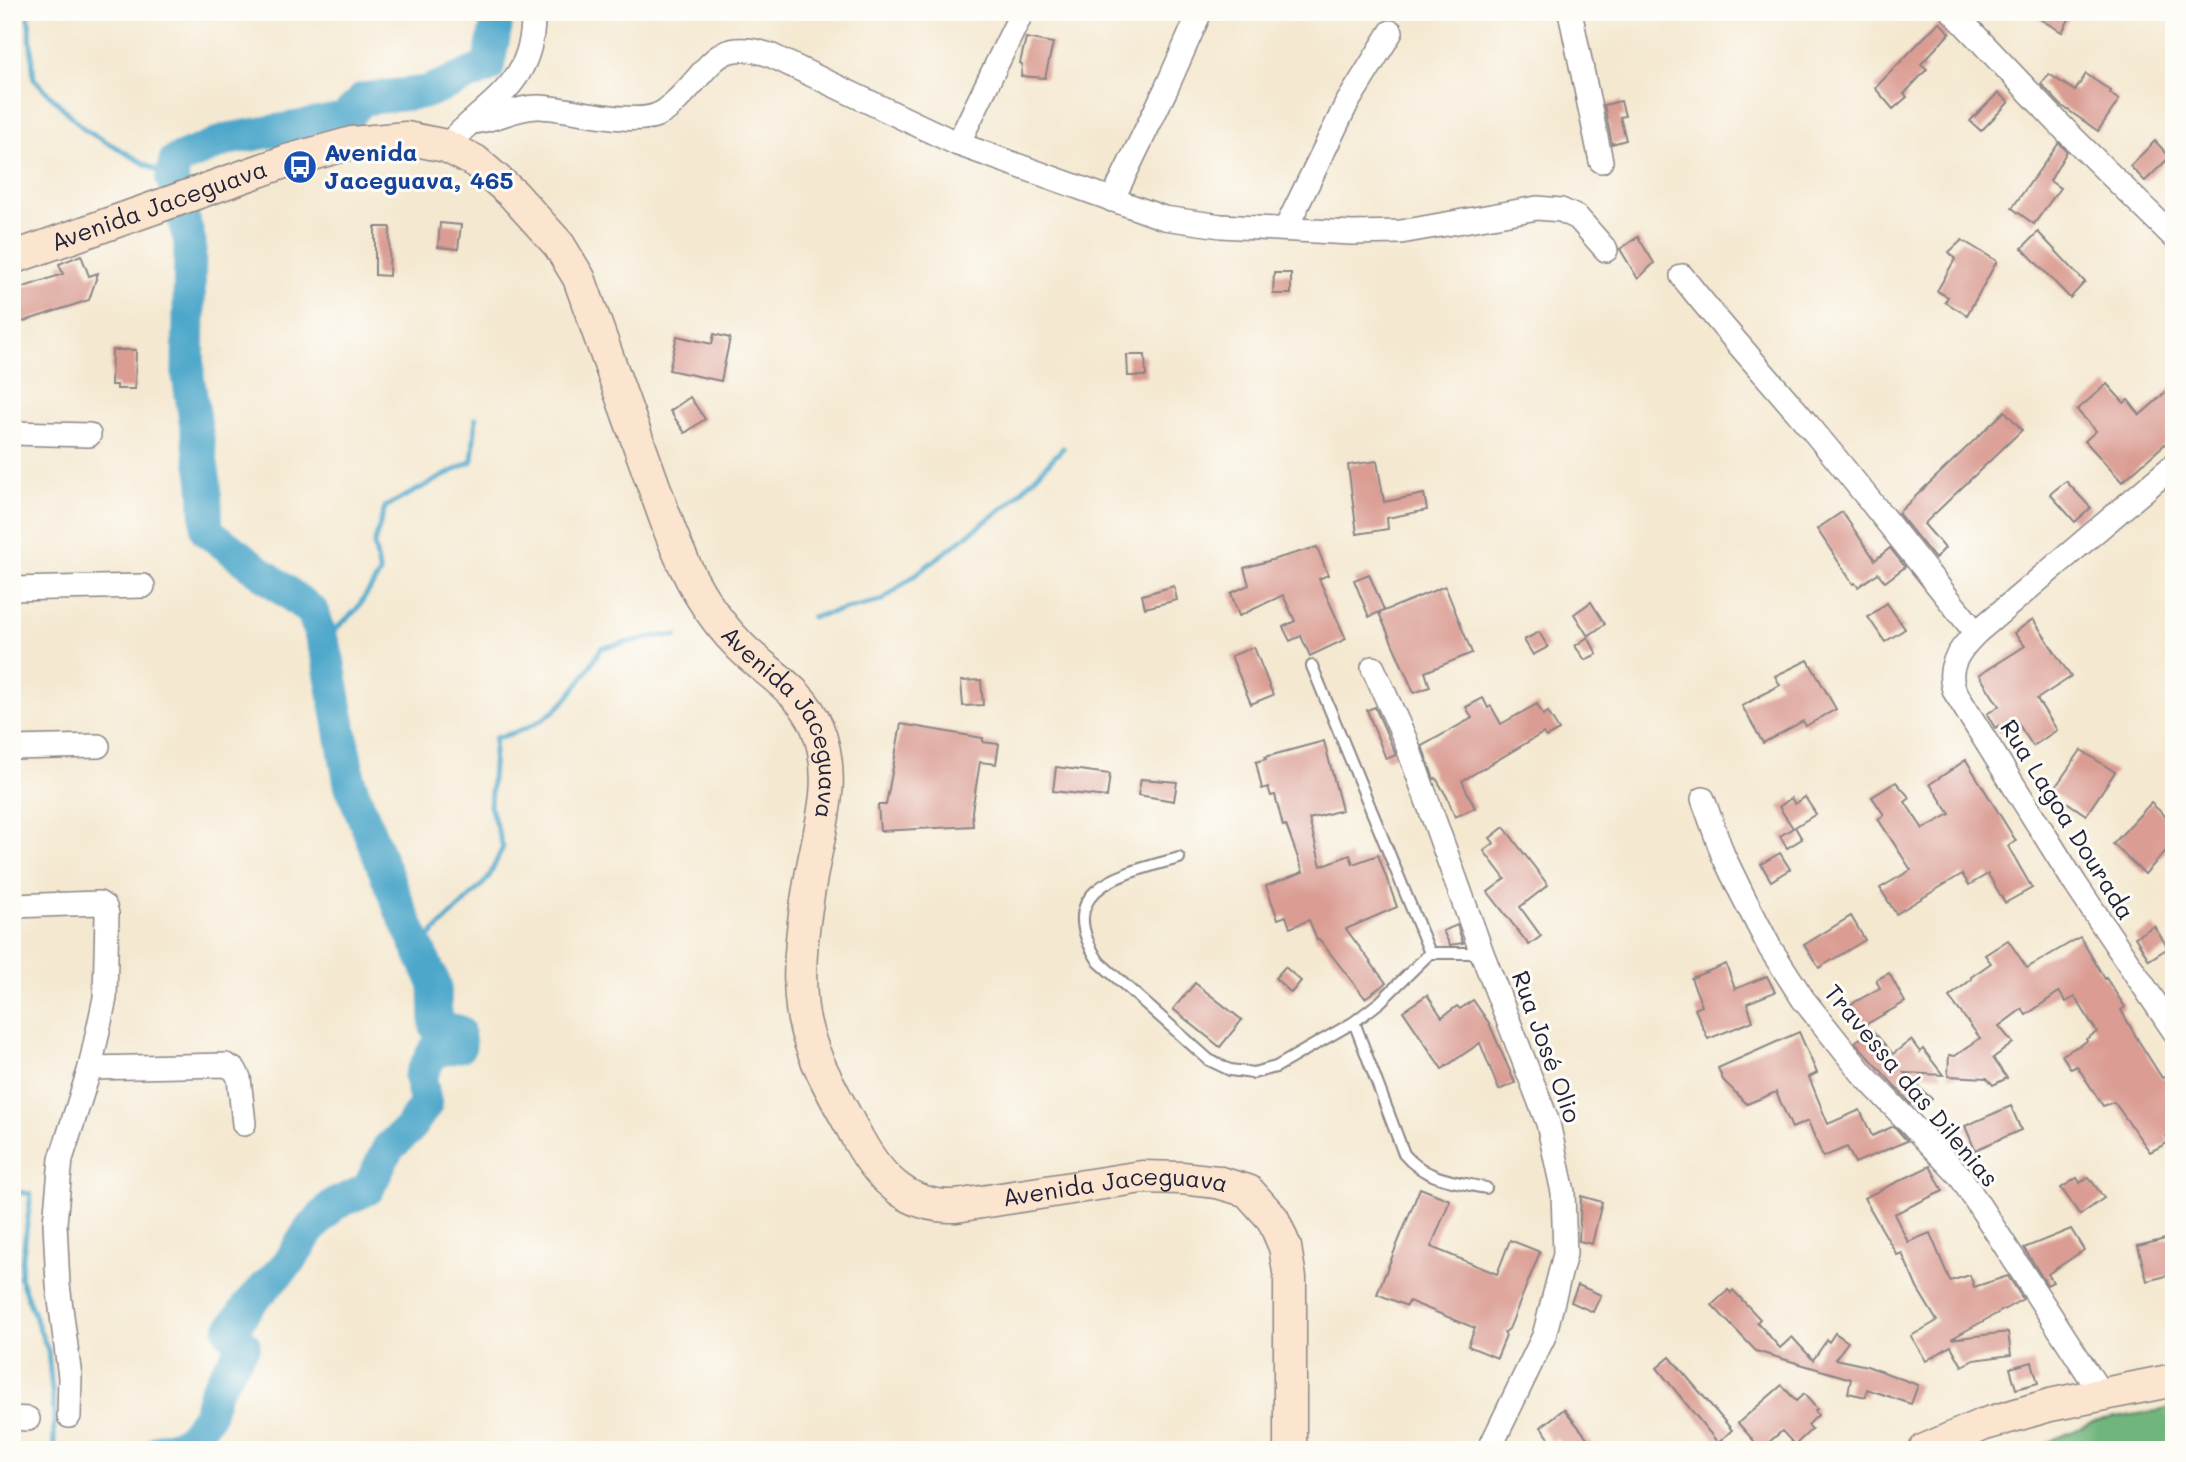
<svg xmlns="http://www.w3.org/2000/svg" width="2186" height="1462" viewBox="0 0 2186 1462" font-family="Mali,sans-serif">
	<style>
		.forest { fill: #70b67c; stroke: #496c5c; stroke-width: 2 }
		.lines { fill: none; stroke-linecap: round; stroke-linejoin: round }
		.stream { stroke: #4da7ca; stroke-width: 5 }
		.river { stroke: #4da7ca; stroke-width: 33 }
		.building { fill: #da9c93 }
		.service-casing { stroke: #8b8586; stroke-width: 14 }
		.minor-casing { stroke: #8b8586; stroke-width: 26 }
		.secondary-casing { stroke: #8b8586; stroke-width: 35 }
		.service { stroke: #fff; stroke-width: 10 }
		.minor { stroke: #fff; stroke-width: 23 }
		.secondary { stroke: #fce5cf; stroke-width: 32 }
		.labels { text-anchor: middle; stroke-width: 6; stroke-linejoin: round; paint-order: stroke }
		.transit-label { font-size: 24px; font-weight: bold; fill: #164399; stroke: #fdfcf7; text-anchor: start }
		.street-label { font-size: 24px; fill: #22223b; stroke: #fdfcf7 }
	</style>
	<rect width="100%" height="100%" fill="#fdfcf7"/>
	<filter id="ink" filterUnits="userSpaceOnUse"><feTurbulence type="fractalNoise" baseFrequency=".0143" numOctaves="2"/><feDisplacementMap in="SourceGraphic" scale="14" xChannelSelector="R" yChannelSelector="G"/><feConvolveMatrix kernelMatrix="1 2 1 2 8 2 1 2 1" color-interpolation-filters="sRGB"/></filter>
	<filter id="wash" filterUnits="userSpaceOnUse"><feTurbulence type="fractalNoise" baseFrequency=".00686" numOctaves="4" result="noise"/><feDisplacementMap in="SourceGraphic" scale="28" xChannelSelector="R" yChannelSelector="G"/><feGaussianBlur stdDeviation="1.57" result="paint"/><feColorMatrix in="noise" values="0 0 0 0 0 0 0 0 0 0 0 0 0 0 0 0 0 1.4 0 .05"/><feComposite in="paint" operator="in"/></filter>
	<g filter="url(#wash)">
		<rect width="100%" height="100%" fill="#f4e8d0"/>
		<polygon class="forest" points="2174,1408 2174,1450 2029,1450 2097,1421"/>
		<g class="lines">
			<g class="stream">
				<polyline points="28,12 34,79 85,130 172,179"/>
				<polyline points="812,617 881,601 1011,502 1063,448"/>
				<polyline points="322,642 356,610 380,574 374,544 385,507 472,461 476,418"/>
				<path d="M419,947L488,879L503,847L490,806L495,738C553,725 572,697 601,648L658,636H677"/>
				<polyline points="12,1191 31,1194 20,1278 48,1351 54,1411 54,1450"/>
			</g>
			<polyline class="river" points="160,1450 187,1442 208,1416 215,1391 244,1345 230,1331 251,1302 290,1261 308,1232 333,1205 368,1189 388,1148 408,1130 426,1104 420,1077 433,1052 460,1046 458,1031 436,1027 435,985 400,909 350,784 328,659 313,612 207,531 205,483 188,376 190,242 172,179 175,161 228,139 344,119 363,99 427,92 488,67 496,27 494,12"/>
		</g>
		<g id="blocks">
			<g class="building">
				<polygon points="2028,12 2073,12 2062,32"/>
				<polygon points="1939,22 1950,33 1921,64 1927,69 1904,94 1907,97 1893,109 1875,88"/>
				<polygon points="1026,38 1053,43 1045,78 1021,76 1022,64 1020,63"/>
				<polygon points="2049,74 2075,91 2086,74 2111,91 2110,93 2119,100 2098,131 2061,105 2041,84"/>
				<polygon points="1998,93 2009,102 1981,131 1970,121"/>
				<polygon points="1621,101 1625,116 1620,117 1626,140 1612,144 1604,105"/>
				<polygon points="2155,141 2170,157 2145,181 2130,166"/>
				<polygon points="2059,143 2067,151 2050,181 2060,188 2034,224 2012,208"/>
				<polygon points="440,223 461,225 458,249 438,247"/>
				<polygon points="375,227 390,227 389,276 375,275"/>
				<polygon points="2038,232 2085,282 2070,298 2022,248"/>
				<polygon points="1638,237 1654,263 1638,279 1620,249"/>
				<polygon points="1962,240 1997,261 1967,315 1945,302 1948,297 1937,291 1955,259 1949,252"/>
				<polygon points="81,255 89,276 98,273 89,300 19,323 12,302 12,291 63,274 59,264"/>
				<polygon points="1274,273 1291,273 1291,294 1273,294"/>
				<polygon points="714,334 730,338 721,381 669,370 677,336 712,344"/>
				<polygon points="112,350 136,350 135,389 117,389 117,385 111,385"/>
				<polygon points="1127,355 1145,355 1146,376 1128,376"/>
				<polygon points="2107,384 2124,403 2128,400 2140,415 2174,385 2174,436 2122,482 2085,441 2096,431 2077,410"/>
				<polygon points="690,397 705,419 685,433 670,411"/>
				<polygon points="2005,411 2022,430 1924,524 1945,548 1935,559 1898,513"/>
				<polygon points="1377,461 1384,502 1424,494 1427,510 1387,518 1388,529 1357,534 1348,465"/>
				<polygon points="2066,481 2091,508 2075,522 2050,494"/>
				<polygon points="1842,512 1875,560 1890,548 1905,567 1885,582 1878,573 1858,587 1855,583 1853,584 1817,529"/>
				<polygon points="1317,547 1328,575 1319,579 1346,639 1310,656 1301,636 1290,641 1283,627 1295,621 1283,595 1239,616 1231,593 1249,585 1244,568"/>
				<polygon points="1369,574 1384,610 1369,617 1354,580"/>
				<polygon points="1174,586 1177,600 1145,608 1142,595"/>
				<polygon points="1445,586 1472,653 1425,672 1430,687 1414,693 1379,613"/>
				<polygon points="1591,602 1605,624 1588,636 1574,614"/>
				<polygon points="1887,603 1905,629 1885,642 1868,617"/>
				<polygon points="2033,619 2071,677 2037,699 2057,730 2033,746 2017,722 2002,733 1998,726 1995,728 1987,714 1999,706 1979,675 2025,646 2014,633"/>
				<polygon points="1539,632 1548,647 1533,655 1524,640"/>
				<polygon points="1588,637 1597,654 1585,660 1575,646"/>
				<polygon points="1254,647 1273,695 1251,704 1231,656"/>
				<polygon points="1808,660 1836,709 1806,726 1803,721 1763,743 1742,706 1780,685 1775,676"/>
				<polygon points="981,680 983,705 963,706 961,681"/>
				<polygon points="1483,698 1488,708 1491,706 1501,724 1537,704 1543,715 1548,712 1559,730 1546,737 1543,733 1462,781 1475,808 1455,817 1447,797 1436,778 1434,779 1422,746 1472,718 1466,707"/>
				<polygon points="1375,707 1396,755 1386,759 1367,710"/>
				<polygon points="901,724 983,738 983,742 999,744 996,764 980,762 972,811 973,826 880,831 878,805 886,805"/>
				<polygon points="1324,741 1342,810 1309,819 1321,866 1350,855 1353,864 1378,855 1397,907 1346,929 1386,983 1365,998 1319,939 1317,940 1309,920 1290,928 1286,916 1278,919 1266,886 1303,872 1286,825 1283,826 1275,795 1271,796 1268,787 1262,789 1256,762 1266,759 1265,757"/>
				<polygon points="2081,750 2115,772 2086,815 2052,792"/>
				<polygon points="1966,760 2016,841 2008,846 2032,888 2005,903 1988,874 1969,885 1962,874 1896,914 1880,888 1911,870 1878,819 1884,815 1872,797 1896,782 1910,798 1905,802 1923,829 1950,814 1930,784"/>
				<polygon points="1056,767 1110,774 1107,797 1053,791"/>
				<polygon points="1141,779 1177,782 1174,801 1138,795"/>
				<polygon points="1805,797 1816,814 1795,827 1802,839 1787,848 1780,836 1793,828 1779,807 1791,798 1795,804"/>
				<polygon points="2151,803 2174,824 2174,842 2145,874 2113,844"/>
				<polygon points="1504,827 1548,885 1520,907 1541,936 1529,945 1488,892 1505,879 1484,851 1494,843 1490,838"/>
				<polygon points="1780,853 1790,869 1771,881 1761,864"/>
				<polygon points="1851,916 1865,940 1819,968 1804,945"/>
				<polygon points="1457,925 1463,943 1450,945 1443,931"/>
				<polygon points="2154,926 2168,948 2149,960 2135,937"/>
				<polygon points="2080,937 2105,979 2106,978 2125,1007 2121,1010 2138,1040 2162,1078 2167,1075 2174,1087 2174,1132 2166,1136 2169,1142 2150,1152 2114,1102 2103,1106 2077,1066 2071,1069 2062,1055 2087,1041 2086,1039 2097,1032 2075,997 2066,1002 2059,992 2026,1015 2022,1009 1999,1026 2013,1043 1993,1058 2007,1078 1993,1085 1987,1078 1948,1076 1949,1055 1955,1056 1980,1038 1949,997 1972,979 1971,977 1991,963 1985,955 2008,940 2027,968"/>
				<polygon points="1726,964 1735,989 1767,976 1775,992 1747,1003 1753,1021 1708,1039 1695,1009 1702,1006 1691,978"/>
				<polygon points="1285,967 1301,981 1291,993 1275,978"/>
				<polygon points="1889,973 1905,1002 1858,1029 1846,1007 1880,988 1876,980"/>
				<polygon points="1195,983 1242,1020 1220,1047 1173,1009"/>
				<polygon points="1427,995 1442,1017 1457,1006 1460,1009 1473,1000 1489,1023 1515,1083 1499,1090 1480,1043 1442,1069 1403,1011"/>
				<polygon points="1872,1030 1893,1054 1911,1040 1920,1052 1923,1049 1943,1075 1904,1073 1932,1099 1921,1110 1913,1102 1911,1104 1855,1042"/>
				<polygon points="1799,1032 1817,1073 1809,1077 1828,1124 1860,1110 1872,1136 1894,1126 1907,1141 1855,1163 1847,1147 1823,1157 1808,1121 1792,1128 1776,1092 1747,1104 1723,1080 1718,1068"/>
				<polygon points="2011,1106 2021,1130 1975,1150 1965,1126"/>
				<polygon points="1930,1166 1943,1191 1894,1214 1908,1242 1930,1233 1950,1281 1970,1275 1974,1287 2008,1276 2023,1299 1951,1339 2008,1332 2011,1355 1974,1360 1962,1366 1951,1346 1926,1361 1911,1336 1937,1321 1917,1288 1902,1253 1897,1255 1864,1198"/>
				<polygon points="2089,1177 2104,1198 2080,1215 2061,1188 2077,1178 2080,1183"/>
				<polygon points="1420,1188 1450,1200 1431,1247 1497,1274 1510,1240 1540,1252 1509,1329 1504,1333 1506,1336 1497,1358 1468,1346 1475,1328 1409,1301 1407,1306 1377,1294"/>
				<polygon points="1581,1196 1602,1202 1592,1244 1579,1241"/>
				<polygon points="2071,1229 2084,1250 2048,1274 2053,1282 2047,1285 2024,1248"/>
				<polygon points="2169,1238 2174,1258 2174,1274 2147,1281 2138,1246"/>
				<polygon points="1578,1285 1601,1295 1593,1312 1571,1302"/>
				<polygon points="1728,1290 1731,1293 1733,1290 1760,1319 1757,1322 1780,1348 1792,1337 1813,1360 1827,1340 1829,1342 1835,1333 1848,1342 1835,1359 1867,1366 1918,1385 1911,1404 1867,1389 1866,1397 1848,1393 1851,1379 1756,1351 1712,1305"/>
				<polygon points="1670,1357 1732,1430 1718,1443 1657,1368"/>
				<polygon points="2032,1362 2038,1383 2016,1389 2010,1368"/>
				<polygon points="1782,1385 1796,1401 1804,1394 1817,1409 1815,1411 1818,1415 1808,1425 1812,1429 1795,1445 1782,1431 1761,1449 1738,1423"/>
				<polygon points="1564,1409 1597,1450 1566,1450 1557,1439 1552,1442 1541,1427"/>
			</g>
		</g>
	</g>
	<g filter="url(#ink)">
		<use href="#blocks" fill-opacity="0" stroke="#8b8586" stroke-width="2"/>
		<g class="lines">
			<g class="service-casing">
				<g id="service">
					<polyline points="1312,666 1430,953"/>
					<path d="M1179,858C1123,874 1050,887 1099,962L1209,1060L1230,1070L1253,1073L1276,1067L1354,1022L1380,1002L1430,953H1482"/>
					<path d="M1354,1022L1404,1154C1426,1180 1453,1181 1486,1188"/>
				</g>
			</g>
			<g class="minor-casing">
				<g id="minor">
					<polyline points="1570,12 1601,161"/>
					<polyline points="1953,12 2068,133 2174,237"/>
					<path d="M472,122C495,121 516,106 540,107C569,108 632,126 657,115C666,112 672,105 678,99C713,66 716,37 770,55L958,144L1164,218L1221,226L1352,233L1401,232L1537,208L1561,210L1578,218L1606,250"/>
					<polyline points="958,144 1022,12"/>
					<path d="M446,146C489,100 535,85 533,12"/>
					<polyline points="1112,200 1166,89 1200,12"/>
					<polyline points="1286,228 1346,105 1391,32"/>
					<path d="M1682,276C1722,328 1767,376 1809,426C1866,494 1920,564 1976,633"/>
					<polyline points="12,433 89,435"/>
					<path d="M2174,465L1976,633C1959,650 1945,668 1955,692L2076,885L2174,1031"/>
					<polyline points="12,589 143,586"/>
					<polyline points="1373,668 1405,739 1482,953 1548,1123 1563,1192 1565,1254 1544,1336 1489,1450"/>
					<polyline points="12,748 98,746"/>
					<polyline points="1703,799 1723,855 1742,894 1770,948 1803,999 1862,1073 1960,1176 2102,1395"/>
					<polyline points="12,906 99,903 105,907 107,914 105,998 90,1068 61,1159 55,1223 58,1285 70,1377 69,1416"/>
					<polyline points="90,1068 226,1065 235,1070 239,1078 244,1124"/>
					<polyline points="12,1418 28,1419"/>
				</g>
			</g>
			<g class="secondary-casing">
				<g id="secondary">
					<path id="s1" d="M12,258L287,161L352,143L406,138L446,146L475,161L513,194L559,245L579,278L670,531C687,575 707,613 741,647C767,673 802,691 817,727C838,780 820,824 811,877C804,917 798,957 801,998C804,1049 835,1095 858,1139C880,1179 909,1208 956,1206L1142,1177L1182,1178L1217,1182L1248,1191L1273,1219L1285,1247L1290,1278V1450"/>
					<polyline points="1925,1450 1982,1425 2050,1405 2174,1380"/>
				</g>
			</g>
			<use href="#service" class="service"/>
			<use href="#minor" class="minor"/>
			<use href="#secondary" class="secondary"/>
		</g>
	</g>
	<defs>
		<g id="bus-disc" transform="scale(1.75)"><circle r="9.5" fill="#1a4fb4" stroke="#fdfcf7"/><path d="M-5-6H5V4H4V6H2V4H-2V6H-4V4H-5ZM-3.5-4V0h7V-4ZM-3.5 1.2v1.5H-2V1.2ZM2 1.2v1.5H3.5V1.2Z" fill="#fff"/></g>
	</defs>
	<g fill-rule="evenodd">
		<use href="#bus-disc" x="300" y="167"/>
	</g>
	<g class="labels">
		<g class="transit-label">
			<text x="324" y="161">Avenida<tspan x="324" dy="28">Jaceguava, 465</tspan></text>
		</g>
		<g class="street-label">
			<text dy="8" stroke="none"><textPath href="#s1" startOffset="156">Avenida Jaceguava</textPath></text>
			<text dy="8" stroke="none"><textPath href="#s1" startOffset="1141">Avenida Jaceguava</textPath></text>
			<text transform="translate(2067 820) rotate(58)" y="8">Rua Lagoa Dourada</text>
			<text transform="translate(1546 1047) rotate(70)" y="8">Rua José Olio</text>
			<text transform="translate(1911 1086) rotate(50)" y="8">Travessa das Dilenias</text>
			<text dy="8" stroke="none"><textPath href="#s1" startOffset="1876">Avenida Jaceguava</textPath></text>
		</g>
	</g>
	<rect width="2186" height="1462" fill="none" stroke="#fdfcf7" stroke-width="42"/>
</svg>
